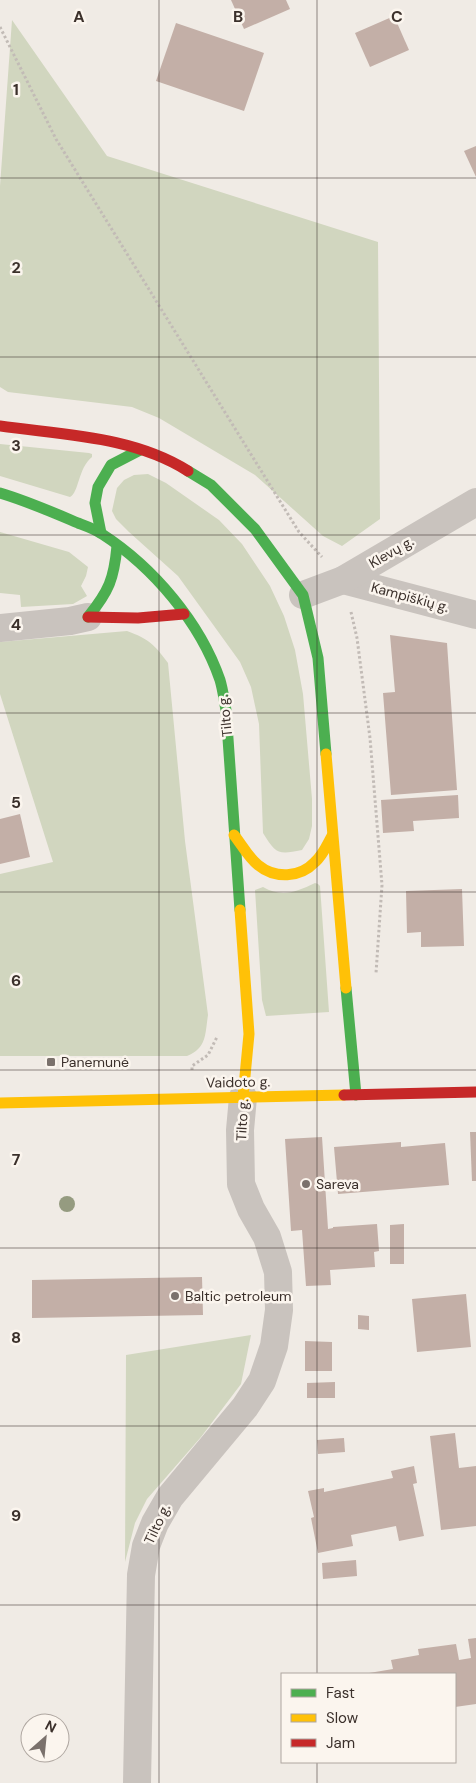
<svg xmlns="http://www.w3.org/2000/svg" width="476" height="1783" viewBox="0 0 476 1783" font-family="'DM Sans',sans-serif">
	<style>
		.green { fill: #d1d6bf }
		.building { fill: #c3afa7 }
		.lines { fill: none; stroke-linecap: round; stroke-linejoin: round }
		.path { stroke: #c2bbb6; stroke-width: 3; stroke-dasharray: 2.5 2.5; stroke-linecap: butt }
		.street { stroke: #c9c3be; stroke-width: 28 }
		.fast { stroke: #4caf50; stroke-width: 11 }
		.slow { stroke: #ffc107; stroke-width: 11 }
		.jam { stroke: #c62828; stroke-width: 11 }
		.tree { fill: #959b80 }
		.grid { fill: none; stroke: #3b302b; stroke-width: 1; stroke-opacity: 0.55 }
		.poi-dot { fill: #7a716c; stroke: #fbf5ee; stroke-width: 2 }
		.labels { text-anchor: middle; stroke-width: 5; stroke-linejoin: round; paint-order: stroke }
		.street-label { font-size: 14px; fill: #3b302b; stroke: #fbf5ee }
		.poi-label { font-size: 14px; fill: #3b302b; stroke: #fbf5ee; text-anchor: start }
		.grid-label { font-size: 16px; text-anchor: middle; font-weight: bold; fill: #3b302b; stroke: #fbf5ee; stroke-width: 5; stroke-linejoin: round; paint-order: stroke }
	</style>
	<rect width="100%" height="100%" fill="#f0ebe5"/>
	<g class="green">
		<polygon points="12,20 107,156 378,242 380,519 342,546 323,536 255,475 159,418 132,407 8,392 0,387 0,186"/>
		<path d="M0,444L89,453L92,454V457C78,468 79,493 70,497L0,476Z"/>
		<path d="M148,474L166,483L219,520L242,544L270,586L284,616L295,650L303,694L312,799V826L309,839L302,850C278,855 276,854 263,833L259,724L251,687L240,662L178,576L129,532L116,519L112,511L117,488L124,480L134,475Z"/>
		<polygon points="0,532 69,552 88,567 86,576 81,586 87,596 73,604 21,607 20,595 0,593"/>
		<path d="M127,631C149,639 154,644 168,663L185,841L208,1015C205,1034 207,1048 187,1056H0V874L53,862L0,694V642Z"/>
		<path d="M315,883L318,884L320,886L329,1012L266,1016L262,1000L255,890L263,887C282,898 296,892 315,883Z"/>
		<polygon points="251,1335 241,1384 201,1437 147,1499 135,1523 125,1562 126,1355"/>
	</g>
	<g class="building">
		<polygon points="231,0 286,0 290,9 244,29"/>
		<polygon points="394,16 409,50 370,67 355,33"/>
		<polygon points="176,23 264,53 244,111 156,81"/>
		<polygon points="476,146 476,177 464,151"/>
		<polygon points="390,635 447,643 457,790 391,795 383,693 395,692"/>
		<polygon points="458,795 459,818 413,821 414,831 383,833 381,800"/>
		<polygon points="20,814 30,857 0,864 0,819"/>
		<polygon points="462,889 464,946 421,947 421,932 407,933 406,891"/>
		<polygon points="470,1132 476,1132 476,1181 472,1181"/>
		<polygon points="322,1137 328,1229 333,1228 333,1227 377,1224 379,1251 374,1252 375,1267 330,1270 331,1285 306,1286 302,1230 291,1231 285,1139"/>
		<polygon points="401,1142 401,1147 445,1143 449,1185 338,1194 334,1147"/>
		<polygon points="404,1224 404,1264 390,1264 390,1225"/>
		<polygon points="202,1277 203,1315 32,1318 32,1280"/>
		<polygon points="466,1294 471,1347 417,1352 412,1299"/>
		<polygon points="358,1315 369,1316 369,1330 358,1329"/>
		<polygon points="305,1341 332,1342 332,1371 305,1371"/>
		<polygon points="335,1382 335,1398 307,1398 307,1383"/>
		<polygon points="455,1433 459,1468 476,1466 476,1526 441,1530 430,1436"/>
		<polygon points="344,1438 345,1452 318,1454 317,1440"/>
		<polygon points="414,1466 417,1483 413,1484 424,1536 399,1541 396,1526 351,1535 353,1546 318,1553 311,1518 314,1517 308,1491 324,1488 324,1492 393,1478 391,1471"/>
		<polygon points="356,1560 357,1576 323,1579 322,1563"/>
		<polygon points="476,1638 476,1704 455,1707 455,1674 363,1674 393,1669 391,1660 419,1655 418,1649 456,1644 459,1660 471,1658 468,1639"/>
	</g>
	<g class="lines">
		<g class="path">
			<polyline points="0,27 56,139 299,532 322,557"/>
			<polyline points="351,612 357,638 370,738 382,885 376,973"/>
			<polyline points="192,1070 192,1066 208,1055 217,1037"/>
		</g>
		<g class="street">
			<polyline points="343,580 476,615"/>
			<polyline points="303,595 343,580 476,502"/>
			<polyline points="0,628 70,621 88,617"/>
			<polyline points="137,1783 141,1575 146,1546 155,1523 170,1497 245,1407 262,1381 274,1346 279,1310 278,1272 267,1237 251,1209 241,1184 240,1130 243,1097"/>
		</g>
		<g class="fast">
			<polyline points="188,471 211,485 255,529 303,595 318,658 326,754"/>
			<path d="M0,493C27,501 52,512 78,523C86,526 95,529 102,534C153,567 200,622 220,680C223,690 224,700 226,710L240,910"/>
			<polyline points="101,533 95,503 98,487 111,465 140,450"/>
			<path d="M88,617C109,591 114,579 117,546"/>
			<polyline points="346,988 356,1095"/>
		</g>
		<g class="slow">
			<polyline points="326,754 346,988"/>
			<path d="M234,835C242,845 248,857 258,865C275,879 300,878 315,862C323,855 327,845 332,836"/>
			<polyline points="240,910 249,1034 243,1097"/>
			<polyline points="0,1103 344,1095"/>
		</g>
		<g class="jam">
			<path d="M0,426C62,435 133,436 188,471"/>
			<polyline points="88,617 138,618 184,614"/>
			<polyline points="344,1095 476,1092"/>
		</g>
	</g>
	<circle class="tree" cx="67" cy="1204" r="8"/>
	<path class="grid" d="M159,0V1783M317,0V1674M0,178H476M0,357H476M0,535H476M0,713H476M0,892H476M0,1070H476M0,1248H476M0,1426H476M0,1605H476M317,1762V1783"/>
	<g class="poi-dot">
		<rect x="46" y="1057" width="10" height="10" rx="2.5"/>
		<circle cx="306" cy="1184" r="5"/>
		<circle cx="175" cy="1296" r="5"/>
	</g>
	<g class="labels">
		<g class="street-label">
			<text transform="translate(391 552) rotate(-30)" y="5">Klevų g.</text>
			<text transform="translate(410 597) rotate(15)" y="5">Kampiškių g.</text>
			<text transform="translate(225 716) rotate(-96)" y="5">Tilto g.</text>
			<text transform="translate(238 1082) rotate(-1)" y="5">Vaidoto g.</text>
			<text transform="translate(242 1120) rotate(-87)" y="5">Tilto g.</text>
			<text transform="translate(157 1524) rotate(-65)" y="5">Tilto g.</text>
		</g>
		<g class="poi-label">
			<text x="61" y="1067">Panemunė</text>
			<text x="316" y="1189">Sareva</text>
			<text x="185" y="1301">Baltic petroleum</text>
		</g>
	</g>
	<g class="grid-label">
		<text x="79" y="22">A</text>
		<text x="238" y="22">B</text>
		<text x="397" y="22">C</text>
		<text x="16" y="95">1</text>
		<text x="16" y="273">2</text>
		<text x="16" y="451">3</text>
		<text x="16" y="630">4</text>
		<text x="16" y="808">5</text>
		<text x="16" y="986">6</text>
		<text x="16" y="1165">7</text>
		<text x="16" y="1343">8</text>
		<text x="16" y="1521">9</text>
	</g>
	<rect x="281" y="1673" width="175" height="90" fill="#fbf5ee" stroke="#aea6a0"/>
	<rect x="291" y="1689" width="25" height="8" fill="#4caf50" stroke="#aea6a0"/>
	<text x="326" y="1698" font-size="15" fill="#3b302b">Fast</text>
	<rect x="291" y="1714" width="25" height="8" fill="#ffc107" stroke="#aea6a0"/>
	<text x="326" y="1723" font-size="15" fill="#3b302b">Slow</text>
	<rect x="291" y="1739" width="25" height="8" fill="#c62828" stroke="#aea6a0"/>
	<text x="326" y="1748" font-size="15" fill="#3b302b">Jam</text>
	<g transform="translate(45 1738) rotate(27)"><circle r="24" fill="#fbf5ee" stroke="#aea6a0"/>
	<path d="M0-4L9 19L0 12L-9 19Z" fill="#7a716c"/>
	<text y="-8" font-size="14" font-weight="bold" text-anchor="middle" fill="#3b302b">N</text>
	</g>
</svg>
